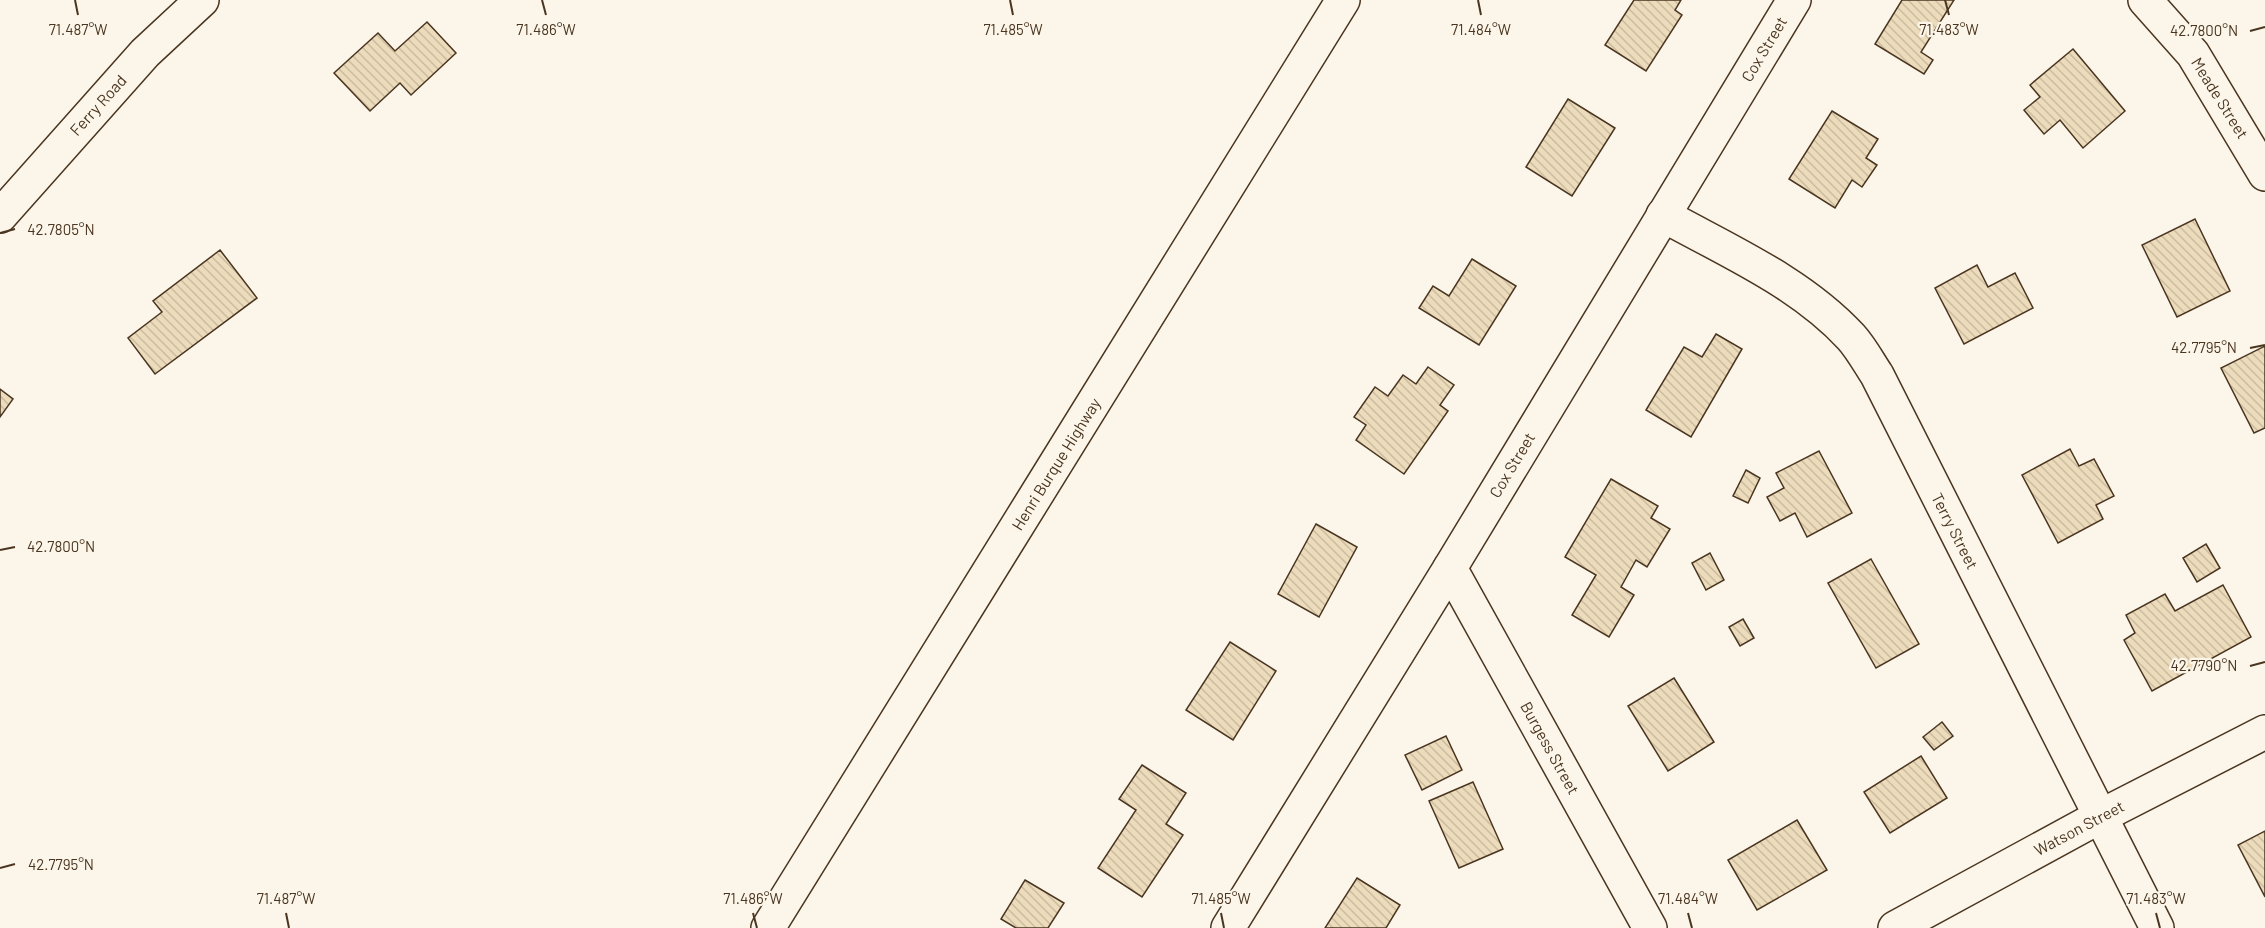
<svg xmlns="http://www.w3.org/2000/svg" width="2265" height="928" viewBox="0 0 2265 928" font-family="Barlow,sans-serif">
	<style>
		.building { fill: url(#building-back-hatch); stroke: #4a3520; stroke-width: 1.5 }
		.lines { fill: none; stroke-linecap: round; stroke-linejoin: round }
		.minor-casing { stroke: #4a3520; stroke-width: 36 }
		.primary-casing { stroke: #4a3520; stroke-width: 36 }
		.minor { stroke: #fbf6e9; stroke-width: 33 }
		.primary { stroke: #fbf6e9; stroke-width: 33 }
		.ticks { fill: none; stroke: #4a3520; stroke-width: 2 }
		.labels { text-anchor: middle; stroke-width: 4.5; stroke-linejoin: round; paint-order: stroke }
		.street-label { font-size: 16px; fill: #4a3520; stroke: #fbf6e9 }
		.ticks-label { font-size: 15px; text-anchor: middle; fill: #4a3520; stroke: #fbf6e9; stroke-width: 4.5; stroke-linejoin: round; paint-order: stroke }
	</style>
	<defs>
		<pattern id="building-back-hatch" width="6" height="6" patternUnits="userSpaceOnUse" patternTransform="scale(1.5)"><rect width="6" height="6" fill="#ecdcbc"/><path d="M-1 5l2 2M0 0l6 6M5-1l2 2" fill="none" stroke="#ccbda1"/></pattern>
	</defs>
	<rect width="100%" height="100%" fill="#fbf6e9"/>
	<g class="building">
		<polygon points="1634,0 1681,0 1675,10 1682,15 1646,71 1605,45"/>
		<polygon points="1902,0 1954,0 1921,52 1933,60 1924,74 1875,44"/>
		<polygon points="427,22 456,53 411,95 400,83 370,111 334,73 378,33 395,51"/>
		<polygon points="2073,49 2125,111 2083,148 2060,120 2044,134 2024,110 2040,97 2030,85"/>
		<polygon points="1568,99 1615,128 1572,196 1526,167"/>
		<polygon points="1832,111 1878,139 1866,158 1877,165 1862,187 1852,180 1835,208 1789,179"/>
		<polygon points="2195,219 2230,291 2177,317 2142,245"/>
		<polygon points="220,250 257,298 155,374 128,338 162,312 153,301"/>
		<polygon points="1472,259 1516,286 1479,345 1419,308 1433,286 1449,296"/>
		<polygon points="1977,265 1988,287 2015,273 2033,308 1964,344 1935,288"/>
		<polygon points="1716,334 1742,349 1691,437 1646,410 1684,347 1702,357"/>
		<polygon points="2265,346 2265,428 2254,433 2221,368"/>
		<polygon points="1428,367 1454,385 1440,405 1448,411 1404,474 1356,440 1366,425 1354,417 1375,387 1388,396 1403,375 1416,384"/>
		<polygon points="0,389 13,399 0,417"/>
		<polygon points="2070,449 2079,466 2094,459 2114,496 2096,505 2103,519 2058,543 2022,475"/>
		<polygon points="1819,451 1852,513 1807,537 1795,513 1780,521 1767,497 1784,488 1776,473"/>
		<polygon points="1746,470 1760,478 1748,503 1733,496"/>
		<polygon points="1611,479 1658,506 1651,518 1670,529 1647,567 1636,560 1621,587 1634,595 1609,637 1572,615 1596,575 1565,557"/>
		<polygon points="1316,524 1357,547 1319,617 1278,594"/>
		<polygon points="2206,544 2220,568 2197,582 2183,558"/>
		<polygon points="1710,553 1724,580 1706,590 1692,563"/>
		<polygon points="1871,559 1919,644 1876,668 1828,583"/>
		<polygon points="2223,585 2251,637 2152,691 2124,640 2135,633 2126,615 2165,594 2175,611"/>
		<polygon points="1743,619 1754,638 1740,646 1729,627"/>
		<polygon points="1230,642 1276,671 1233,740 1186,710"/>
		<polygon points="1674,678 1714,742 1668,771 1628,706"/>
		<polygon points="1942,722 1953,736 1934,750 1923,737"/>
		<polygon points="1446,736 1462,770 1422,790 1405,755"/>
		<polygon points="1921,756 1947,798 1890,833 1864,792"/>
		<polygon points="1142,765 1186,793 1166,824 1183,835 1142,897 1098,868 1136,810 1119,799"/>
		<polygon points="1473,782 1503,849 1459,868 1429,801"/>
		<polygon points="1797,820 1827,870 1757,910 1728,860"/>
		<polygon points="2265,831 2265,897 2238,845"/>
		<polygon points="1357,878 1400,905 1386,928 1325,928"/>
		<polygon points="1025,880 1064,903 1048,928 1016,928 1001,919"/>
	</g>
	<g class="lines">
		<g class="minor-casing">
			<g id="minor">
				<polyline points="2145,0 2193,54 2265,174"/>
				<path d="M1663,215C1728,251 1800,282 1851,337C1861,348 1869,363 1877,375L2157,928"/>
				<polyline points="0,216 145,53 202,0"/>
				<polyline points="1450,568 1650,928"/>
				<polyline points="1228,928 1450,568 1794,0"/>
				<polyline points="1895,928 2099,817 2265,732"/>
			</g>
		</g>
		<g class="primary-casing">
			<polyline id="primary" points="768,928 1343,0"/>
		</g>
		<use href="#minor" class="minor"/>
		<use href="#primary" class="primary"/>
	</g>
	<path class="ticks" d="M75,0L78,15M542,0L546,15M1010,0L1013,15M1478,0L1481,15M1945,0L1949,15M2250,31L2265,27M0,233L15,229M2250,348L2265,345M0,550L15,547M2250,666L2265,662M0,868L15,864M286,913L289,928M753,913L757,928M1221,913L1224,928M1688,913L1692,928M2156,913L2160,928"/>
	<g class="labels">
		<g class="street-label">
			<text transform="translate(1764 49) rotate(-59)" y="6">Cox Street</text>
			<text transform="translate(2220 98) rotate(58)" y="6">Meade Street</text>
			<text transform="translate(98 105) rotate(-48)" y="6">Ferry Road</text>
			<text transform="translate(1056 464) rotate(-58)" y="6">Henri Burque Highway</text>
			<text transform="translate(1512 465) rotate(-59)" y="6">Cox Street</text>
			<text transform="translate(1955 531) rotate(63)" y="6">Terry Street</text>
			<text transform="translate(1550 748) rotate(61)" y="6">Burgess Street</text>
			<text transform="translate(2079 828) rotate(-28)" y="6">Watson Street</text>
		</g>
	</g>
	<g class="ticks-label">
		<text x="78" y="35">71.487°W</text>
		<text x="546" y="35">71.486°W</text>
		<text x="1013" y="35">71.485°W</text>
		<text x="1481" y="35">71.484°W</text>
		<text x="1949" y="35">71.483°W</text>
		<text x="2204" y="36">42.7800°N</text>
		<text x="61" y="235">42.7805°N</text>
		<text x="2204" y="353">42.7795°N</text>
		<text x="61" y="552">42.7800°N</text>
		<text x="2204" y="671">42.7790°N</text>
		<text x="61" y="870">42.7795°N</text>
		<text x="286" y="904">71.487°W</text>
		<text x="753" y="904">71.486°W</text>
		<text x="1221" y="904">71.485°W</text>
		<text x="1688" y="904">71.484°W</text>
		<text x="2156" y="904">71.483°W</text>
	</g>
</svg>
